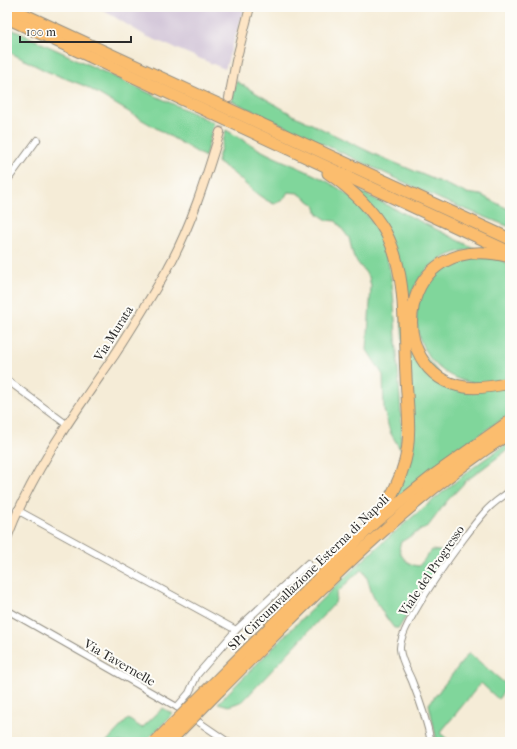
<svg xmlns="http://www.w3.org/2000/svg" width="517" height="749" viewBox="0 0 517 749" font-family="'IM FELL French Canon',serif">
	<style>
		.industrial { fill: #ccbed4 }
		.green { fill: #80d69b; stroke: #568063 }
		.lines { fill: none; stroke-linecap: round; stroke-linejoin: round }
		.street-tunnel { stroke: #cdc5b5; stroke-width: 6; stroke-dasharray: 6 3; stroke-linecap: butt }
		.street-casing { stroke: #908c81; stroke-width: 8 }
		.secondary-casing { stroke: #908c81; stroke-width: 10 }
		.highway-casing { stroke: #908c81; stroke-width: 13 }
		.street { stroke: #fff; stroke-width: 6 }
		.secondary { stroke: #fde5c5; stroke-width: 8 }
		.highway { stroke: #fbbd6e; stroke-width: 11 }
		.highway-bridge-casing { stroke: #908c81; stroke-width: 13; stroke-linecap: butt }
		.highway-bridge { stroke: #fbbd6e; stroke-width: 11 }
		.labels { text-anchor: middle; stroke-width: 4; stroke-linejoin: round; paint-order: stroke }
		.street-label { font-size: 13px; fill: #2b2b2b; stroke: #fdfcf7 }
	</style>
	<rect width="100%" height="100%" fill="#fdfcf7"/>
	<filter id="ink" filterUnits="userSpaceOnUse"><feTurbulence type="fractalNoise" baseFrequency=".025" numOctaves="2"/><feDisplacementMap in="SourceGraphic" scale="8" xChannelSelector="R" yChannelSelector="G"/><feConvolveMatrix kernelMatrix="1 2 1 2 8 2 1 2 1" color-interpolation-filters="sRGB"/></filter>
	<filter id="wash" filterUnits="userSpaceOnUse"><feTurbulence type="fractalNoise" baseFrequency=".012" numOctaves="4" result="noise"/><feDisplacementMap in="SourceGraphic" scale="16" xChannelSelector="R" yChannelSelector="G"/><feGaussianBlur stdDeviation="0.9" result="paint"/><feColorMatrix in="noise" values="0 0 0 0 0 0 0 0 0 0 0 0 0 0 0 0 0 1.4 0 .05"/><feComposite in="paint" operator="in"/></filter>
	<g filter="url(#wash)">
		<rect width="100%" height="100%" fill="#f5ecd7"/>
		<polygon class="industrial" points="98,7 245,7 225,69 146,36"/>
		<g class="green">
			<polygon points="7,27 214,123 205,157 85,86 46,71 7,51"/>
			<polygon points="236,81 293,115 374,154 466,193 481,195 510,210 510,227 442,200 232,101"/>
			<path d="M226,130C240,138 254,147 268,154C295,167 326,177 349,196C393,233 393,286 396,338C398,369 400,399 402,429L400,449L390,432L384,410L383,375L367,350L371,287L369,277L354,258L349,238L336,221L327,220L318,214L315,205L298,193L288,192L283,200L274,204C252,195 238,173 217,162Z"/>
			<path d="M353,188L476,249C438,251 406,279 408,320C408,325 407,333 409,338C411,342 416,346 419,350C429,361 439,373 449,385L510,386V414L449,455L391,503L408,451L399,265Z"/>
			<path d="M464,257L497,258L510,264V378C496,381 482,385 468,382C415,370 398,304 440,269C446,264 457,260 464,257Z"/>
			<path d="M510,443V448L466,481L447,501L429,525L401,542C395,553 408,566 419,566L432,550L446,552L399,628H394C386,618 379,607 373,596C369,587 369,578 362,570L354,576L337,593L335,603L243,701L229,706L218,703C290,631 357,560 437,497C460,478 483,458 510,443Z"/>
			<polygon points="469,653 508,686 498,699 481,683 440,733 451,742 437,742 429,704"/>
			<polygon points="163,708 173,714 145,742 106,742 128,719 142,728"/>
		</g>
	</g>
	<g filter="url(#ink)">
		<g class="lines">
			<polyline class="street-tunnel" points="220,132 229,98"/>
			<g class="street-casing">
				<g id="street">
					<polyline points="7,181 37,140"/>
					<polyline points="7,380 66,424"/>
					<polyline points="17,510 236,630"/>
					<polyline points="7,610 177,707 228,742"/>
					<polyline points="177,707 189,693 197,675 236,630 308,563"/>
					<path d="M431,742C427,721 420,701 412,681C408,671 401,661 400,649C398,626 466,533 484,513C491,504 501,498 510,491"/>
				</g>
			</g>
			<g class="secondary-casing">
				<g id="secondary">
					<polyline points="229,98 236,61 250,7"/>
					<path d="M7,538C32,471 74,414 114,356C133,327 151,297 168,268C191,226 206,178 220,132"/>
				</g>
			</g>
			<g class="highway-casing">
				<g id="highway">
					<polyline points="8,7 510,239"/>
					<polyline points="7,18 510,252"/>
					<path d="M328,173C351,189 372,208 386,233C408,275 403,330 406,376C407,404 412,434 405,461C399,484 388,504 374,523"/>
					<path d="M510,257C395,226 382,375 465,387C478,389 496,386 510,383"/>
					<polyline points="213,684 374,523 434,475 510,421"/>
					<path d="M220,690C311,599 401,503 510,433"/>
				</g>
			</g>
			<use href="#street" class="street"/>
			<use href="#secondary" class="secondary"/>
			<use href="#highway" class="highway"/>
			<g class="highway-bridge-casing">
				<g id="highway-bridge">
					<polyline points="155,742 213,684"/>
					<polyline points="169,742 220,690"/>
				</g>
			</g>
			<use href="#highway-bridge" class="highway-bridge"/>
		</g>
	</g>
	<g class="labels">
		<g class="street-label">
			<text transform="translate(113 333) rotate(-58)" y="5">Via Murata</text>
			<text transform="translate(431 570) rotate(-56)" y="5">Viale del Progresso</text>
			<text transform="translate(308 572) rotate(-44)" y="5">SP1 Circumvallazione Esterna di Napoli</text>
			<text transform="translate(120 662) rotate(30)" y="5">Via Tavernelle</text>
		</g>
	</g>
	<rect width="517" height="749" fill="none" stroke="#fdfcf7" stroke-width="24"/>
	<path d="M20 36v6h111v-6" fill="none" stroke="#2b2b2b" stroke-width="2"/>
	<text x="26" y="36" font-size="12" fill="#2b2b2b" stroke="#fdfcf7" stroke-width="3" paint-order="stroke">100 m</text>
</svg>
